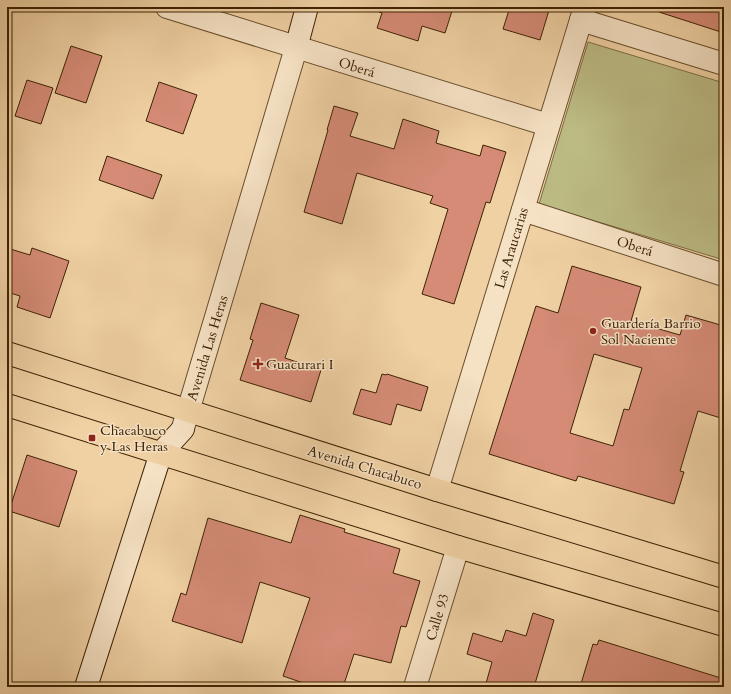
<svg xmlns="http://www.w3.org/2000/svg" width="731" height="694" viewBox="0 0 731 694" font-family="Cardo,serif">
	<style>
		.park { fill: #bcbb84; stroke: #7c6e44 }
		.building { fill: #d58b76; stroke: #3d2203; fill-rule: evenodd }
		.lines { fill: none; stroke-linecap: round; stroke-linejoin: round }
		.minor-casing { stroke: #6a4e2b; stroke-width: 24 }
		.tertiary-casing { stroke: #6a4e2b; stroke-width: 24 }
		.secondary-casing { stroke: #3d2203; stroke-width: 24 }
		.primary-casing { stroke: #3d2203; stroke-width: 24 }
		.minor { stroke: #f5e1c4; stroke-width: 22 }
		.tertiary { stroke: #f5e1c4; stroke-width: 22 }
		.secondary { stroke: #f5e1c4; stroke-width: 22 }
		.primary { stroke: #f0d1a4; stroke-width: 22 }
		.poi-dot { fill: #8f2418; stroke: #f5e1c4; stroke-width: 1.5 }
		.labels { text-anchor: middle; stroke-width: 3; stroke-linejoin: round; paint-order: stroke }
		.street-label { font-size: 14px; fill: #3d2203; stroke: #f5e1c4 }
		.poi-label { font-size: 14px; fill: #3d2203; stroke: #f5e1c4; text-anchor: start }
	</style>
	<rect width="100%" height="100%" fill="#f0d1a4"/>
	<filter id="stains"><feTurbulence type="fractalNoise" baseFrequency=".005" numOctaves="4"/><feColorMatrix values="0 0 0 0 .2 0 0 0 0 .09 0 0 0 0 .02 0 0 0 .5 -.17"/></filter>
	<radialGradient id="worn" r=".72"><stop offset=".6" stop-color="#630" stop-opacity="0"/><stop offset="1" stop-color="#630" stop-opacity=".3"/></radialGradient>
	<polygon class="park" points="588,42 724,83 724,260 539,204"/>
	<g class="building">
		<polygon points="380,7 440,7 452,11 445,33 422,26 418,41 377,28 382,13 379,12"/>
		<polygon points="510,7 550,7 540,40 503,29"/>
		<polygon points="659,7 724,7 724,33 659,12"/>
		<polygon points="71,46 102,56 86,103 55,93"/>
		<polygon points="27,80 53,88 41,124 15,116"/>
		<polygon points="159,82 197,95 183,134 146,121"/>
		<polygon points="334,106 358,113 350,136 394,149 403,119 439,131 436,143 480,156 483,145 506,152 490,203 486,202 454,304 422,294 448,209 430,203 433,196 357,173 342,224 304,212 328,130 327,130"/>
		<polygon points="107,156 162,175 153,199 99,180"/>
		<polygon points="7,248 30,255 32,248 69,261 50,318 17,307 20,296 7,292"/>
		<path d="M572,266L641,287L631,321L680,335L686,315L724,326V419L698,411L680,471L684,472L674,504L578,476L576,481L489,454L536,306L558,313ZM594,354L642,368L629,410L624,409L613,446L570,433Z"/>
		<polygon points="261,303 299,315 285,358 321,370 311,402 240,380 253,340 250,339"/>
		<polygon points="382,374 386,375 387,374 428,387 421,411 397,404 391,425 353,414 361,389 376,393"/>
		<polygon points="27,455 77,471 59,527 9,511"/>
		<polygon points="300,515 345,529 344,532 400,549 393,573 420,581 406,627 401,626 391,663 354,654 343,687 315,687 283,676 310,598 260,582 242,643 172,621 181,593 186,595 208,518 291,543"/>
		<polygon points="533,613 554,620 534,687 485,687 492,662 467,654 473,633 502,642 506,630 526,636"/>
		<polygon points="599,640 724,679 724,687 580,687 593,644 597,645"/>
	</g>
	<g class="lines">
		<g class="minor-casing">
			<g id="minor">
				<polyline points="167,7 548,125"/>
				<polyline points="581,20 724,64"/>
				<polyline points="523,210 724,275"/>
				<polyline points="437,490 585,7"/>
				<polyline points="415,687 458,547"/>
			</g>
		</g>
		<g class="tertiary-casing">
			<polyline id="tertiary" points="183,428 296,48"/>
		</g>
		<g class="secondary-casing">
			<g id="secondary">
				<polyline points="296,48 307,7"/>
				<polyline points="86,687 161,453 183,429"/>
			</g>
		</g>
		<g class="primary-casing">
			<g id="primary">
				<polyline points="7,353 437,490 724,577"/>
				<polyline points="7,405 458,547 724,625"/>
			</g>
		</g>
		<use href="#minor" class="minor"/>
		<use href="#tertiary" class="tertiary"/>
		<use href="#secondary" class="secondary"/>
		<use href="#primary" class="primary"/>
	</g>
	<g class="poi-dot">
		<circle cx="593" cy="331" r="4"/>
		<path d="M256 358h4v4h4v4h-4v4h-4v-4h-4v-4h4z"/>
		<rect x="88" y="434" width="8" height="8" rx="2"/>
	</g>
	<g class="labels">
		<g class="street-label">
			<text transform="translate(357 67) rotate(17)" y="5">Oberá</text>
			<text transform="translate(635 246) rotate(18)" y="5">Oberá</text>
			<text transform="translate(511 248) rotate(-73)" y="5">Las Araucarias</text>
			<text transform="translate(207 348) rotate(-73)" y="5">Avenida Las Heras</text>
			<text transform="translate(365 467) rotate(17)" y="5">Avenida Chacabuco</text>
			<text transform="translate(437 617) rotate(-73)" y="5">Calle 93</text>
		</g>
		<g class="poi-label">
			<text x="601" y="328">Guardería Barrio<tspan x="601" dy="16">Sol Naciente</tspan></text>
			<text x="266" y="369">Guacurari I</text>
			<text x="100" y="435">Chacabuco<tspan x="100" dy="16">y Las Heras</tspan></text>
		</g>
	</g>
	<rect width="731" height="694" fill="none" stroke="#f0d1a4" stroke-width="24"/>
	<rect x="8" y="8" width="715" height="678" fill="none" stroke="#3d2203" stroke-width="2"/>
	<rect x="12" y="12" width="707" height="670" fill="none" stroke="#3d2203"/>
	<rect width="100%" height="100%" filter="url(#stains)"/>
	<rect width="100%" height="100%" fill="url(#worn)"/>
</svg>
